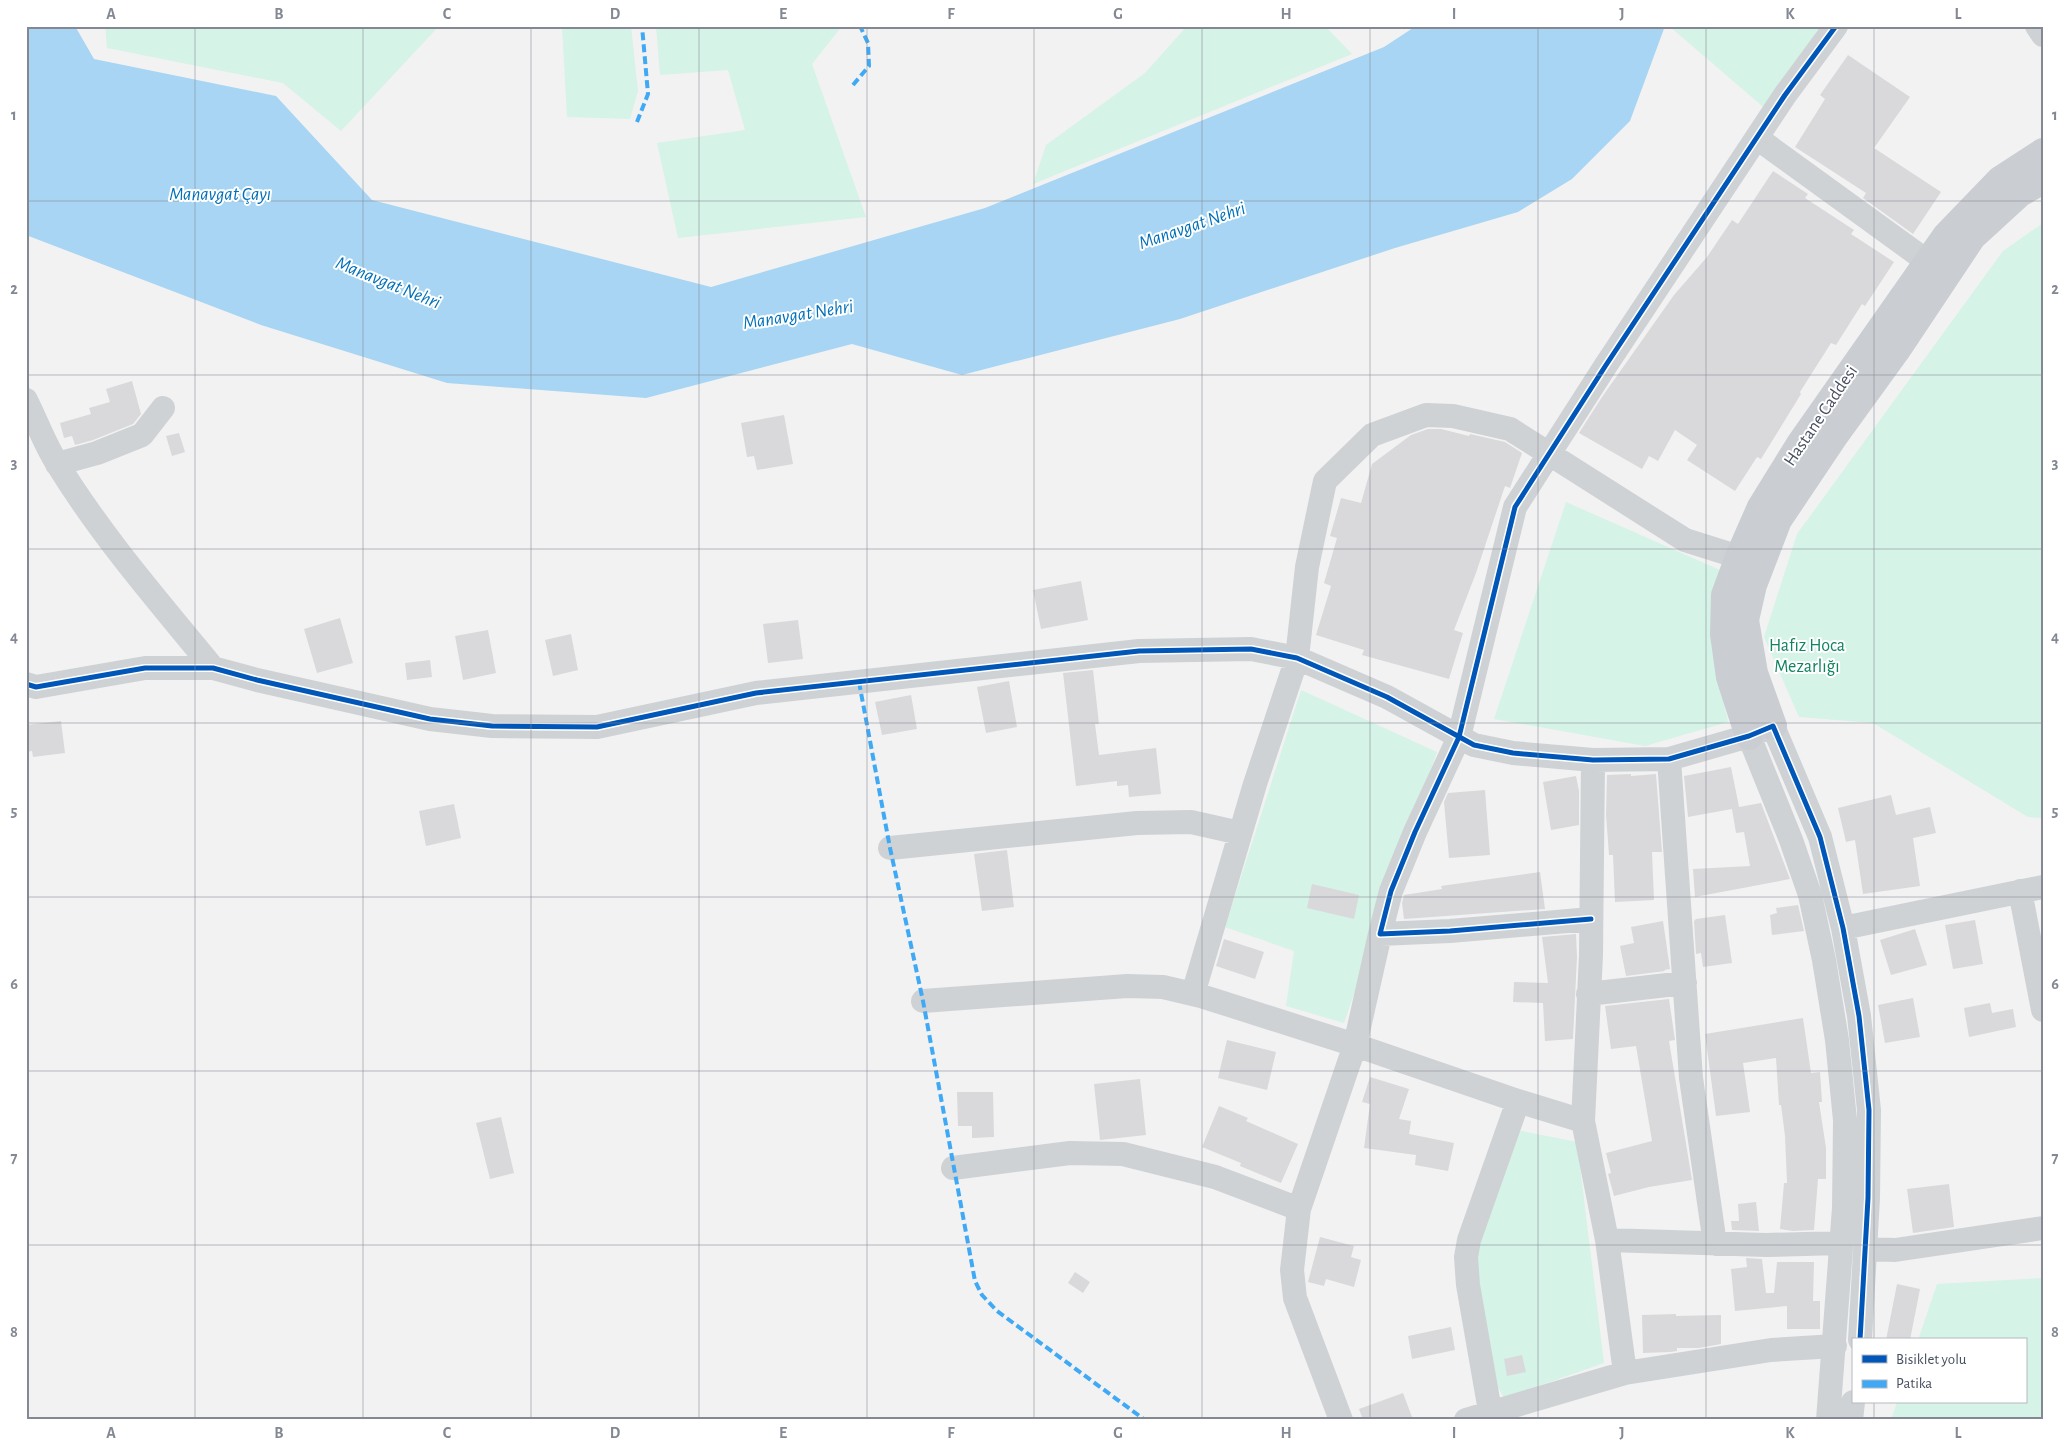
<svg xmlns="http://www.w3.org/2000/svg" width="2069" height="1446" font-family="'Alegreya Sans',sans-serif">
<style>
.green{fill:#d5f3e6}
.water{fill:#a7d5f3}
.building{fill:#d9d9dc}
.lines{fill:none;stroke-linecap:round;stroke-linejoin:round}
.minor{stroke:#cfd2d5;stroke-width:24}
.major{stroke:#cacdd2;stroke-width:28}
.quiet{stroke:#3fa9f5;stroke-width:4;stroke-dasharray:8 4;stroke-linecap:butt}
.cycleway-casing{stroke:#fff;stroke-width:8}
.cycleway{stroke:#0057b8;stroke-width:5}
.grid{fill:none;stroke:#838893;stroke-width:1;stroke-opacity:0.55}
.labels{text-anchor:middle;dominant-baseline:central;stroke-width:4;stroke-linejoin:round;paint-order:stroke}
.street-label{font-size:18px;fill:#474f60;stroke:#fff}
.park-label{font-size:18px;fill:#10835f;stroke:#fff}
.water-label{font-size:19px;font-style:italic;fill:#0170b8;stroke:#fff}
.neatline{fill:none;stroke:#838893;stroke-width:2}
.grid-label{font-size:16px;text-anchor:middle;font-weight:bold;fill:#838893}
</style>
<rect width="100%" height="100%" fill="#f2f2f2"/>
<path class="green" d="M 105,26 L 439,26 L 341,131 L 283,83 L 107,48 Z
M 562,26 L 631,26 L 638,91 L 630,119 L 567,117 Z
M 656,26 L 842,26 L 812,64 L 866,217 L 678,238 L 657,143 L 745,130 L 728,70 L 660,75 Z
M 1187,26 L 1325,26 L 1352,54 L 1033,184 L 1046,145 L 1145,73 Z
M 1669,26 L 1828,26 L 1768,111 Z
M 2043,223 L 2043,818 L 2028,817 L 1873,723 L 1799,717 L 1764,637 L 1797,534 L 2003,251 Z
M 1566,502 L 1720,570 L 1713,652 L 1728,722 L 1645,746 L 1494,719 Z
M 1301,690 L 1437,752 L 1344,1023 L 1286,1006 L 1294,951 L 1225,927 Z
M 1517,1130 L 1577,1142 L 1604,1363 L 1504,1398 L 1495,1382 L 1473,1256 Z
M 2043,1278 L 2043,1420 L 1891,1420 L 1897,1402 L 2025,1402 L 2025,1340 L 1918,1340 L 1937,1284 Z"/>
<path class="water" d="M 26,26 L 75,26 L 94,59 L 276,96 L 372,200 L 711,287 L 985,208 L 1384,47 L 1416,26 L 1665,26 L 1630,121 L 1572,179 L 1518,212 L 1395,248 L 1180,319 L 962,375 L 852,344 L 646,398 L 447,383 L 261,325 L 26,235 Z"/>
<path class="building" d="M 1848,55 L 1910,97 L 1874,148 L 1941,192 L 1913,234 L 1863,198 L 1866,193 L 1795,147 L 1825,99 L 1820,95 Z
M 1773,171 L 1808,194 L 1805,198 L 1854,230 L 1851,234 L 1894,262 L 1865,306 L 1862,304 L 1836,345 L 1831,343 L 1800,392 L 1801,394 L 1761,459 L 1757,457 L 1735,491 L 1687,460 L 1697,445 L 1675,430 L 1658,461 L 1649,456 L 1642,469 L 1579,433 L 1602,397 L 1674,295 L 1707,257 L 1732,220 L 1738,224 Z
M 132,381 L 141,414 L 133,424 L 93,440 L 75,445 L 72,436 L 64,438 L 60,423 L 91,414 L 89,408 L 110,402 L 106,389 Z
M 784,415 L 793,464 L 757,470 L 754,456 L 747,457 L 741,423 Z
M 1428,429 L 1441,429 L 1469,436 L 1470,434 L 1505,442 L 1522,453 L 1510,488 L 1505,486 L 1476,573 L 1454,630 L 1463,633 L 1449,679 L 1362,655 L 1364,650 L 1316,635 L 1331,586 L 1324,583 L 1337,538 L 1330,536 L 1341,498 L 1361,503 L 1372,464 L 1411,435 Z
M 179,433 L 185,452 L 172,456 L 166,436 Z
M 1081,581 L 1088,620 L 1041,629 L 1033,590 Z
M 340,618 L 353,663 L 317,673 L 304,629 Z
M 798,620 L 803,659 L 768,663 L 763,624 Z
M 488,630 L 496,673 L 463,680 L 455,636 Z
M 571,634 L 578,670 L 553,676 L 545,640 Z
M 430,660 L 432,677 L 407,680 L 405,663 Z
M 1093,670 L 1099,724 L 1095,724 L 1099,755 L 1156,748 L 1161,794 L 1129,797 L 1128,785 L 1117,786 L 1117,781 L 1076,786 L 1063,673 Z
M 1009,681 L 1017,727 L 986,733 L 977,687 Z
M 911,695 L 917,729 L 882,735 L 875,702 Z
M 61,721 L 65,753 L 33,757 L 32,751 L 26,752 L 26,725 Z
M 1731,767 L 1739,807 L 1761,803 L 1790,879 L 1695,897 L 1693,869 L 1750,866 L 1744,832 L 1736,833 L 1732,809 L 1688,817 L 1684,776 Z
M 1631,774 L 1631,776 L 1656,774 L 1662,852 L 1652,852 L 1654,900 L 1615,902 L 1613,855 L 1609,855 L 1606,815 L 1607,775 Z
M 1576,776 L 1579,791 L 1579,825 L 1551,830 L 1543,782 Z
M 1485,790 L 1490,855 L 1449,858 L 1444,802 L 1448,793 Z
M 1891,795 L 1896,815 L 1930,807 L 1936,833 L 1913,838 L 1920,886 L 1863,894 L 1855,840 L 1846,842 L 1838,808 Z
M 454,804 L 461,838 L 426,846 L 419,811 Z
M 1007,850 L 1014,907 L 982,911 L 974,854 Z
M 1540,872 L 1545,909 L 1404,919 L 1402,903 L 1404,895 L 1442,889 L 1441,886 Z
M 1312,884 L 1359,895 L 1354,919 L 1307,908 Z
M 1798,905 L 1804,931 L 1772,935 L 1770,915 L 1777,913 L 1776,908 Z
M 1725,915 L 1732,963 L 1703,967 L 1701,953 L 1696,954 L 1694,921 L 1696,919 Z
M 1975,920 L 1983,964 L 1953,969 L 1945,925 Z
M 1663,921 L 1670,969 L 1664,970 L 1665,971 L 1626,976 L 1620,946 L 1634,943 L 1631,927 Z
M 1915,929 L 1927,965 L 1891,975 L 1880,940 Z
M 1576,934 L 1577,957 L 1573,1039 L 1545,1041 L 1543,1003 L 1513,1002 L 1514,982 L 1548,983 L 1542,937 Z
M 1224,939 L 1264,952 L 1255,979 L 1216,966 Z
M 1913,998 L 1920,1037 L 1885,1043 L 1878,1005 Z
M 1669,999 L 1675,1040 L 1669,1041 L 1692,1180 L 1649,1187 L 1614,1196 L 1608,1174 L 1611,1173 L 1606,1153 L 1652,1141 L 1636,1046 L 1611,1049 L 1605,1006 Z
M 1990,1003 L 1992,1013 L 2013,1009 L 2016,1027 L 1969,1037 L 1964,1008 Z
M 1803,1018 L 1811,1073 L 1820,1072 L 1822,1102 L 1819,1102 L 1826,1148 L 1826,1179 L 1818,1179 L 1814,1230 L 1793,1231 L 1780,1229 L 1784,1183 L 1787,1183 L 1785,1136 L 1781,1105 L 1779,1105 L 1776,1058 L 1743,1063 L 1750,1112 L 1716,1116 L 1705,1034 Z
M 1227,1040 L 1276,1052 L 1267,1090 L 1218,1078 Z
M 1370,1077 L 1409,1089 L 1399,1119 L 1411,1121 L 1409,1134 L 1454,1143 L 1448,1171 L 1415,1165 L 1416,1155 L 1364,1148 L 1370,1104 L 1362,1102 Z
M 1140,1079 L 1146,1135 L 1100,1140 L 1094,1084 Z
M 957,1092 L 993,1092 L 994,1137 L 972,1138 L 972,1126 L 958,1126 Z
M 1219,1106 L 1248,1118 L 1246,1121 L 1298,1144 L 1281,1183 L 1240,1166 L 1241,1163 L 1202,1147 Z
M 501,1117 L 514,1173 L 490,1179 L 476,1123 Z
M 1949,1184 L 1954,1227 L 1913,1233 L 1907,1189 Z
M 1756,1202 L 1759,1231 L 1732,1230 L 1731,1221 L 1739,1221 L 1738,1204 Z
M 1320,1237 L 1354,1246 L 1351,1257 L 1361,1260 L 1354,1287 L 1326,1279 L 1324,1286 L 1308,1282 Z
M 1746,1258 L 1762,1259 L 1766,1293 L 1774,1293 L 1777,1262 L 1814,1262 L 1813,1301 L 1820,1301 L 1820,1329 L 1787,1329 L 1787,1306 L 1735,1311 L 1731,1269 L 1747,1267 Z
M 1075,1272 L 1090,1282 L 1083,1293 L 1068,1283 Z
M 1897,1284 L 1920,1289 L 1910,1340 L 1886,1340 Z
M 1676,1314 L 1676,1316 L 1721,1315 L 1721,1344 L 1699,1348 L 1677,1348 L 1677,1351 L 1670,1352 L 1643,1353 L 1642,1315 Z
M 1451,1327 L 1455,1350 L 1412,1359 L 1408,1336 Z
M 1522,1355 L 1526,1372 L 1507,1376 L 1504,1359 Z
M 1403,1393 L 1412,1417 L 1404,1420 L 1363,1420 L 1359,1409 Z"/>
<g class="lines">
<path class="minor" d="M 2037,26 L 2043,35
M 1757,138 L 1928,262
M 26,400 C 37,422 45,445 58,465 C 103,538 159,602 213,668
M 57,464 L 97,453 L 142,435 L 163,408
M 26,684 L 36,687 L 145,668 L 213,668 L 257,680 L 430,719 L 492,726 L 597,727 L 756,693 L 1139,651 L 1251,649 L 1297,658 L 1387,697 L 1474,745 L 1513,753 L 1593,760 L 1669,759 L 1749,736 L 1773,726 L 1820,837 L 1843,928 L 1859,1016 L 1869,1110 L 1868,1198 L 1860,1340
M 1749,736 L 1791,840 L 1810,895 L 1824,960 L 1837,1040 L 1845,1120 L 1844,1208 L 1828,1420
M 1669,759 L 1691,1078 L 1715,1244
M 1593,760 L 1591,955 L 1583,1121 L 1607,1240 L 1625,1373 L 1771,1350 L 1835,1346
M 890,848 L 1137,823 L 1191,822 L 1240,833
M 2020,891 L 2043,1010
M 1591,919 L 1450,931 L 1380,934 L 1391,891 L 1415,832 L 1459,737 L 1515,507 L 1606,365 L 1785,95 L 1836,26
M 1843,928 L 2043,887
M 1193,994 L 1255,784 L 1297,658 L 1307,567 L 1325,481 L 1372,435 L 1426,415 L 1453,416 L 1510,429 L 1685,540 L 1739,557
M 1588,994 L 1685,983
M 923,1001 L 1127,986 L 1163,987 L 1201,996 L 1355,1045 L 1518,1101 L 1583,1121
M 953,1168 L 1070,1153 L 1123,1154 L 1215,1177 L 1299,1209
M 1607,1240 L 1766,1245 L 1840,1243
M 1866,1249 L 1895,1250 L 2043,1228
M 1490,1411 L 1468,1285 L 1466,1257 L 1469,1240 L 1518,1101
M 1341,1420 L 1295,1298 L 1292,1270 L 1299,1209 L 1355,1045 L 1380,934
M 1466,1420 L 1625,1373
M 1851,1420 L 1853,1402"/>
<path class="major" d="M 1773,726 L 1754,673 L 1745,620 L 1753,585 L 1778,520 L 1835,435 L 1898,348 L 1972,237 L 2020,193 L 2043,180
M 1749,736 L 1730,677 L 1724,634 L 1725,595 L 1739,557 L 1761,507 L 1800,444 L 1946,236 L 2000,180 L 2043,152"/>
<path class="quiet" d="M 853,85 L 869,66 L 868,43 L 860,26
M 637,122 L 648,94 L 642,26
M 859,682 L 890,848 L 923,1001 L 975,1281 L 982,1295 L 997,1311 L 1145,1420"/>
<g class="cycleway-casing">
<path id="cycleway" d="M 26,684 L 36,687 L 145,668 L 213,668 L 257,680 L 430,719 L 492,726 L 597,727 L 756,693 L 1139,651 L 1251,649 L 1297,658 L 1387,697 L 1474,745 L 1513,753 L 1593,760 L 1669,759 L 1749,736 L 1773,726 L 1820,837 L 1843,928 L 1859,1016 L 1869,1110 L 1868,1198 L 1860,1340
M 1591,919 L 1450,931 L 1380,934 L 1391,891 L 1415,832 L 1459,737 L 1515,507 L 1606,365 L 1785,95 L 1836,26"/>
</g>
<use href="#cycleway" class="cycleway"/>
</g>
<path class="grid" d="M 195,26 L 195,1420M 363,26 L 363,1420M 531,26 L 531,1420M 699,26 L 699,1420M 867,26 L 867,1420M 1034,26 L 1034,1420M 1202,26 L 1202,1420M 1370,26 L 1370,1420M 1538,26 L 1538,1420M 1706,26 L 1706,1420M 1874,26 L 1874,1340M 26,201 L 2043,201M 26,375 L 2043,375M 26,549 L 2043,549M 26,723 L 2043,723M 26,897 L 2043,897M 26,1071 L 2043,1071M 26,1245 L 2043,1245M 1874,1402 L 1874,1420"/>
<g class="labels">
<g class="street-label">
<text transform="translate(1821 416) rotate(-56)">Hastane Caddesi</text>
</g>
<g class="park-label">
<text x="1807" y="646">Hafız Hoca<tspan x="1807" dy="21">Mezarlığı</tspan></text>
</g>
<g class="water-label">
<text x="220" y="194">Manavgat Çayı</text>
<text transform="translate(1192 226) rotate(-19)">Manavgat Nehri</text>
<text transform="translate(388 283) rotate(22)">Manavgat Nehri</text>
<text transform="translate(798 315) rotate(-9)">Manavgat Nehri</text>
</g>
</g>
<rect width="2069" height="1446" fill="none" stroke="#ffffff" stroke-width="55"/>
<rect x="1852" y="1338" width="175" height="65" fill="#ffffff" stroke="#b5b9bf"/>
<rect x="1862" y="1355" width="25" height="8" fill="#0057b8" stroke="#b5b9bf"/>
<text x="1896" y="1364" font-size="15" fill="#474f60">Bisiklet yolu</text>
<rect x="1862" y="1380" width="25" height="8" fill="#3fa9f5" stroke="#b5b9bf"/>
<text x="1896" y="1388" font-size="15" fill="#474f60">Patika</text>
<rect x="28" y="28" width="2014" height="1390" class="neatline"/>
<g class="grid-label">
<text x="111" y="19">A</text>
<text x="279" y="19">B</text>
<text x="447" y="19">C</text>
<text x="615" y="19">D</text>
<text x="783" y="19">E</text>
<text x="951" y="19">F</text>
<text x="1118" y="19">G</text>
<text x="1286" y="19">H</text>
<text x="1454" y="19">I</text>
<text x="1622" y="19">J</text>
<text x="1790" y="19">K</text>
<text x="1958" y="19">L</text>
<text x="14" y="120">1</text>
<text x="2055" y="120">1</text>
<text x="14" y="294">2</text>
<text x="2055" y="294">2</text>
<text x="14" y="468">3</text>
<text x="2055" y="468">3</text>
<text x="14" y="642">4</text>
<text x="2055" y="642">4</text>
<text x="14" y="816">5</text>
<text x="2055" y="816">5</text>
<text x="14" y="989">6</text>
<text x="2055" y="989">6</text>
<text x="14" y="1163">7</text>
<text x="2055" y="1163">7</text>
<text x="14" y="1337">8</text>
<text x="2055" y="1337">8</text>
<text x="111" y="1438">A</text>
<text x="279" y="1438">B</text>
<text x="447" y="1438">C</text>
<text x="615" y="1438">D</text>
<text x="783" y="1438">E</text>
<text x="951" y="1438">F</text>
<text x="1118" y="1438">G</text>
<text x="1286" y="1438">H</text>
<text x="1454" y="1438">I</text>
<text x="1622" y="1438">J</text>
<text x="1790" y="1438">K</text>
<text x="1958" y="1438">L</text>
</g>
</svg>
